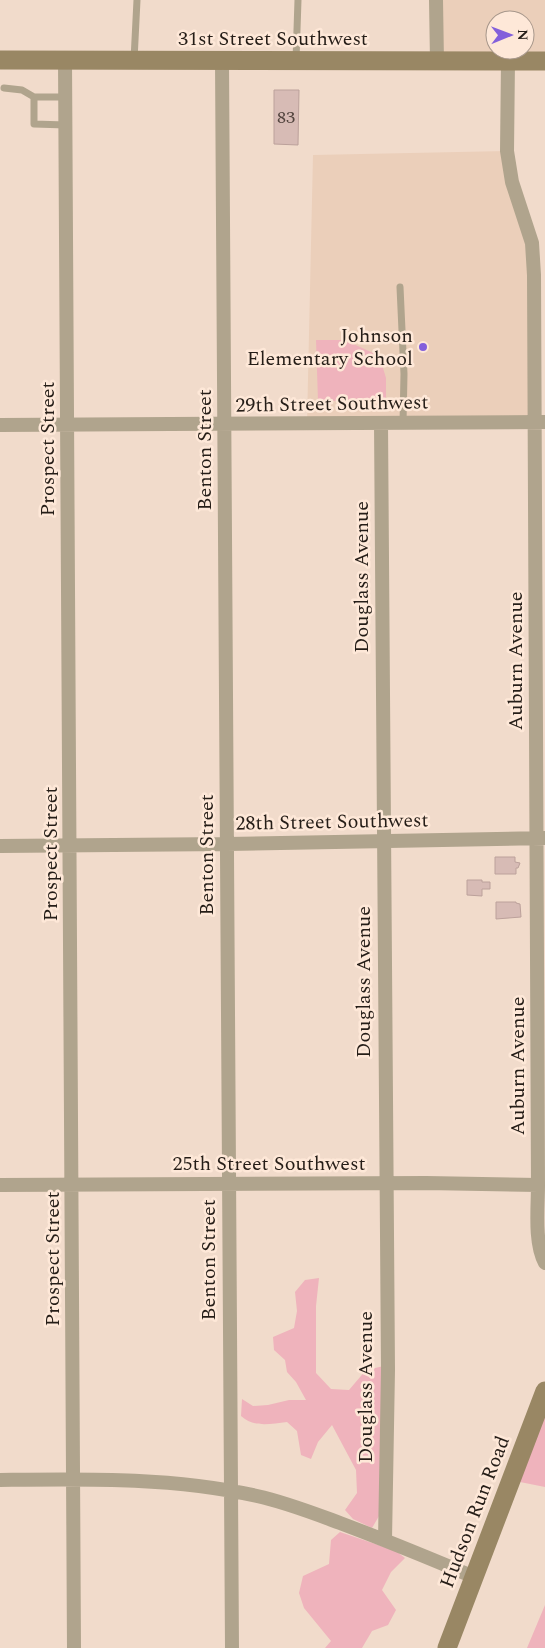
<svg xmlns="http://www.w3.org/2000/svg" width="545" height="1648" font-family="Spectral,serif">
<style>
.built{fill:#ebcfba;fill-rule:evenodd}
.green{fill:#efb3bc}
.building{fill:#d7bbb5;stroke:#bca19b}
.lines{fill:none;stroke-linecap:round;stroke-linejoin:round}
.lane{stroke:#b0a48d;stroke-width:7}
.street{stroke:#b0a48d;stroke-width:14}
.secondary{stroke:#998764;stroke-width:19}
.poi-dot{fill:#8360db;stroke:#fee8d8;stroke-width:2}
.labels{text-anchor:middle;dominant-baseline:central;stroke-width:5;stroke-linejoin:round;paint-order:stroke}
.number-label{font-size:18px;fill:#52443e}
.street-label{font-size:20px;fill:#251d17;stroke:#fee8d8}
.poi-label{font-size:20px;fill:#251d17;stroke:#fee8d8;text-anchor:end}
</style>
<rect width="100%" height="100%" fill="#f1dbcb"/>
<path class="built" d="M 436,0 L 545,0 L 545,61 L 437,61 ZM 495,20 L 525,20 L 525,50 L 495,50 Z
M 507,151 L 526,223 L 535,422 L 307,424 L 313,155 Z"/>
<path class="green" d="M 316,340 L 345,340 L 373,353 L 380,358 L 386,378 L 386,401 L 318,401 Z
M 319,1278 L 316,1306 L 316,1373 L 331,1389 L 349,1390 L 366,1370 L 384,1366 L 382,1511 L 372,1528 L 353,1519 L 345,1510 L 357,1493 L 356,1470 L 332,1425 L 318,1442 L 311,1459 L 301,1455 L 297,1431 L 287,1422 C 270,1424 254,1428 241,1416 L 242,1399 L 253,1406 L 268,1405 L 289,1400 L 306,1400 L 296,1382 L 287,1372 L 285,1360 L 274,1350 L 273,1337 L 294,1328 L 297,1311 L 295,1292 L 305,1280 Z
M 545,1414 L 545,1487 L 520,1482 Z
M 340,1532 L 396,1551 L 405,1558 L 391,1572 L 382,1590 L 396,1610 L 388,1625 L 372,1631 L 362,1648 L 325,1648 L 331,1641 L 304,1608 L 299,1593 L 303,1576 L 329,1564 L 331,1540 Z
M 545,1605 L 545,1648 L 527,1648 Z"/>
<path class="building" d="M 274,90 L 299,90 L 298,145 L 274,144 Z
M 495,857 L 515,857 L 515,862 L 520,863 L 518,868 L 516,868 L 516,874 L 495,874 Z
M 467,880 L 482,880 L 482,882 L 490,882 L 490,889 L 482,889 L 482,896 L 467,895 Z
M 496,902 L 516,902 L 516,903 L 520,904 L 521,917 L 496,919 Z"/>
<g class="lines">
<path class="lane" d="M 134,60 L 137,0
M 296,60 L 298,0
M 4,88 L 22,90 L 34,97 L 66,97
M 34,97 L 34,124 L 66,125
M 400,287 L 404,374 L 403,423"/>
<path class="street" d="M 436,0 L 437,61
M 65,60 L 74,1648
M 222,61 L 232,1648
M 508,61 L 507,151 L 512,182 L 532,243 L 534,275 L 538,1185 C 538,1207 534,1243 545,1263
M 381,423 L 388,1370 L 385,1540
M 0,425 L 545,422
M 0,846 L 227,844 L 544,838
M 0,1185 L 426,1183 L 538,1185
M 0,1480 C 86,1479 172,1477 257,1496 C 285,1502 313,1513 340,1523 C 385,1540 429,1558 474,1577"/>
<path class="secondary" d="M 0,60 L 545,61
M 447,1648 L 545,1391"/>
</g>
<circle class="poi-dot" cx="423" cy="347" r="5"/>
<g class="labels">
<g class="number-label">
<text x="286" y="117">83</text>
</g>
<g class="street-label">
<text x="273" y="39">31st Street Southwest</text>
<text transform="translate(332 404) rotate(-1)">29th Street Southwest</text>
<text transform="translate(48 449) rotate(-90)">Prospect Street</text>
<text transform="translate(205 450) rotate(-90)">Benton Street</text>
<text transform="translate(362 577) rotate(-90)">Douglass Avenue</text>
<text transform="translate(516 661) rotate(-90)">Auburn Avenue</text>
<text transform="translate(332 822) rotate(-1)">28th Street Southwest</text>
<text transform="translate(51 854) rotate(-90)">Prospect Street</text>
<text transform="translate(207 855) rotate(-90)">Benton Street</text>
<text transform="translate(364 982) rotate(-90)">Douglass Avenue</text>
<text transform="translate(518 1066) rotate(-90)">Auburn Avenue</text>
<text x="269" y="1164">25th Street Southwest</text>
<text transform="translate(53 1259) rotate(-90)">Prospect Street</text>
<text transform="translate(209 1260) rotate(-90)">Benton Street</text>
<text transform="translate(366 1387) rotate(-90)">Douglass Avenue</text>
<text transform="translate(475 1512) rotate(-69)">Hudson Run Road</text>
</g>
<g class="poi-label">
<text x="413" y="336">Johnson<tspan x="413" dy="23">Elementary School</tspan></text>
</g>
</g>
<g transform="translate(510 35) rotate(89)"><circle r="24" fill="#fee8d8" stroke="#a7978b"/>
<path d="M0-4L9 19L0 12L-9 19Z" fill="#8360db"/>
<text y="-8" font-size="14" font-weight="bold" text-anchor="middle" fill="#251d17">N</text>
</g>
</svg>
